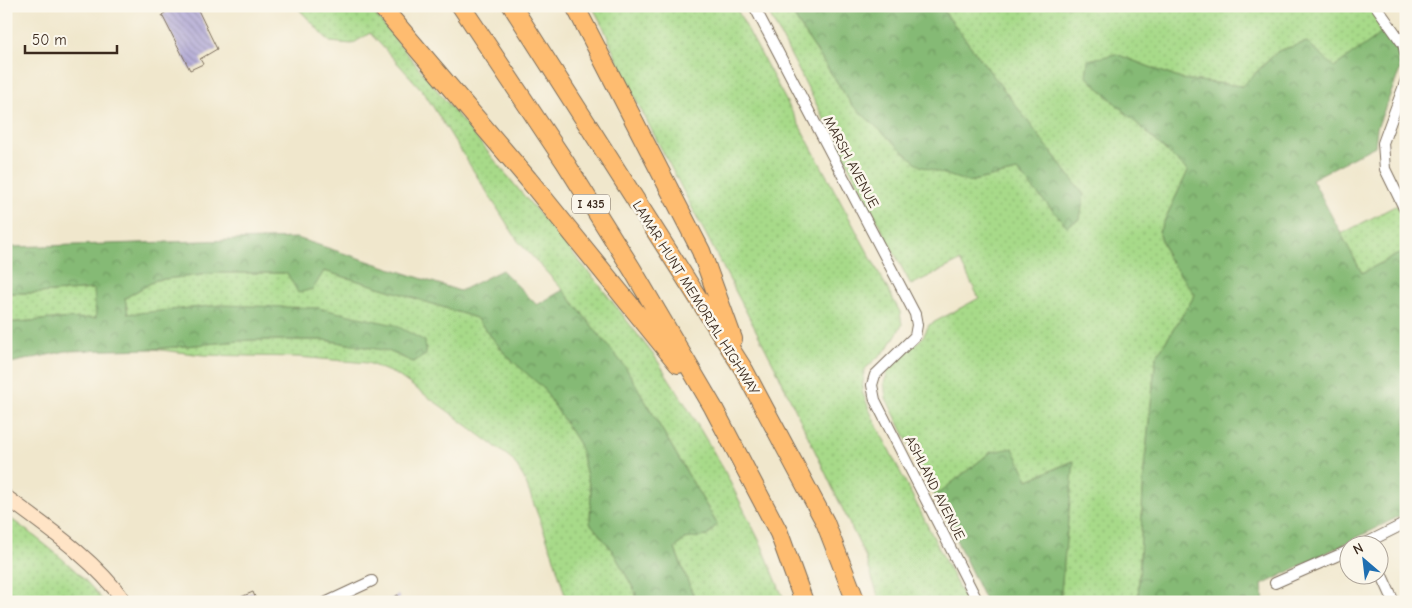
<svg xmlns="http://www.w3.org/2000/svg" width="1412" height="608" font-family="'Comic Neue',sans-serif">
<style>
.grass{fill:url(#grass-dots);stroke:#718254}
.forest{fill:url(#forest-crowns);stroke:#60724a}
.building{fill:url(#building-back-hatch)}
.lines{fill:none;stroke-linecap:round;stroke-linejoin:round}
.street-casing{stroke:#7a6c5b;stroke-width:12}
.secondary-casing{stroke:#7a6c5b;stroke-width:16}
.highway-casing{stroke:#7a6c5b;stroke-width:20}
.street{stroke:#fff;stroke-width:10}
.secondary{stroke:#ffe4c6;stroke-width:14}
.highway{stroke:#febc70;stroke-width:18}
.labels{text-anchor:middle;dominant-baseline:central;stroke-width:5;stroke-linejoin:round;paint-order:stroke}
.shield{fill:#fbf7ec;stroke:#75685c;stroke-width:1}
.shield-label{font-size:12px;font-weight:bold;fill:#3b2a1e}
.street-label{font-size:14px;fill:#3b2a1e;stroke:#fbf7ec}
</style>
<defs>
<pattern id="grass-dots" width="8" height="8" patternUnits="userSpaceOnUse" patternTransform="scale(1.25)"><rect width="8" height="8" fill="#a7da89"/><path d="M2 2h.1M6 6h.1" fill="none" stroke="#91bb76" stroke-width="1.8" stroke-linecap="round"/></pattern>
<pattern id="forest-crowns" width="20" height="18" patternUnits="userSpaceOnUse" patternTransform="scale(1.25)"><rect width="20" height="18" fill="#85ba75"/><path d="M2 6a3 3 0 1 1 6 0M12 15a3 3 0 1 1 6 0" fill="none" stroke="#6e975f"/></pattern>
<pattern id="building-back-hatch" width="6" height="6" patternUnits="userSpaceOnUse" patternTransform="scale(1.25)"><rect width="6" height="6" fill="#b0a8d6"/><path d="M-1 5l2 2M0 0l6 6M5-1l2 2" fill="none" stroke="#9089ad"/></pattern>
</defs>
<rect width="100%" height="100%" fill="#fbf7ec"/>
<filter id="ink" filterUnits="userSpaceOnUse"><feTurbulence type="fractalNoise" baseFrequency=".02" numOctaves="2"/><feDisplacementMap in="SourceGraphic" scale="10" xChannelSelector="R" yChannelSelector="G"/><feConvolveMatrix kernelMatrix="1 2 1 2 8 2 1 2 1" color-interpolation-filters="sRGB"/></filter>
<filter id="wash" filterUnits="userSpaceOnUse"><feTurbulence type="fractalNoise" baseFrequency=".0096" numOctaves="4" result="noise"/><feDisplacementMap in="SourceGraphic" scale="20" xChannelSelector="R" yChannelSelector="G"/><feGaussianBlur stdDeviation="1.12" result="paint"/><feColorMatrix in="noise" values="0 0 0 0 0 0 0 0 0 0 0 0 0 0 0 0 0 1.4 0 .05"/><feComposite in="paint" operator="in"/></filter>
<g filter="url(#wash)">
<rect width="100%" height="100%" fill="#f0e7cc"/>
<path class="grass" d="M 296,6 L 368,6 L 519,190 L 597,282 L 655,357 L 684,402 L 723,468 L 762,546 L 785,602 L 696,602 L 675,549 L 684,539 L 707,536 L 717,524 L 626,368 L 563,290 L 518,241 L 423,91 L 370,33 L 352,44 L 330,42 Z
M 592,6 L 735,6 L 900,312 L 902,325 L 888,348 L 865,369 L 862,391 L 872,416 L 966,602 L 880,602 L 865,556 L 775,367 L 624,77 L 603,26 Z
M 765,6 L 787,6 L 852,105 L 968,182 L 1017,171 L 1067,226 L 1084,195 L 940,6 L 1369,6 L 1386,30 L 1334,68 L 1307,42 L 1278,51 L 1242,86 L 1181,79 L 1116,54 L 1086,76 L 1188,171 L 1159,232 L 1168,258 L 1195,295 L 1156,357 L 1144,469 L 1138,602 L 1060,602 L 1073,461 L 1028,480 L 991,452 L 935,496 L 886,398 L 884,383 L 888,371 L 923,337 L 929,325 L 979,298 L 960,261 L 911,285 Z
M 1397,205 L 1406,224 L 1406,250 L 1362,273 L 1341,234 Z
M 324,271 L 389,290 L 476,318 L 507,356 L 543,387 L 579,444 L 591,492 L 590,523 L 612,550 L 636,593 L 635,602 L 567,602 L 553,555 L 524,478 L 512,459 L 445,409 L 397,375 L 368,363 L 298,357 L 203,355 L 153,349 L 250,340 L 325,340 L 388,351 L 413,362 L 425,355 L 221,305 L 128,315 L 125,298 L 156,280 L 218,273 L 287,273 L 313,288 Z
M 95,289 L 96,319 L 54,319 L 6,323 L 6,293 L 39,293 Z
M 6,515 C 41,541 77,567 104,602 L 6,602 Z"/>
<path class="forest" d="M 787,6 L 940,6 L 1084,195 L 1080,219 L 1067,226 L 1017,171 L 968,182 L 920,166 L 852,105 Z
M 1386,30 L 1397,49 L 1400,70 L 1377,128 L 1375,146 L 1312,179 L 1362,273 L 1406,250 L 1406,513 L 1262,585 L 1264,602 L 1138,602 L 1144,469 L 1156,357 L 1195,295 L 1168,258 L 1159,232 L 1188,171 L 1086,76 L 1088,60 L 1116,54 L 1181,79 L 1242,86 L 1278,51 L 1307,42 L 1334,67 Z
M 297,238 L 460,291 L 502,270 L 537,305 L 563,290 L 626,368 L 717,524 L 707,536 L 684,539 L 675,549 L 696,602 L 635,602 L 636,593 L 612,550 L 590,523 L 591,492 L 579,444 L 543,388 L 507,356 L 476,318 L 389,290 L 324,271 L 313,289 L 298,293 L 287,273 L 218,273 L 156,280 L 125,298 L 128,314 L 221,305 L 318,308 L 395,325 L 425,341 L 426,355 L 413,362 L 388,351 L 325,340 L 250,340 L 153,349 L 66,351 L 6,364 L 6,323 L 54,319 L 96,318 L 94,289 L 39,293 L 6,293 L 6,248 L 11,247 Z
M 1013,448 L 1028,480 L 1074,461 L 1060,602 L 986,602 L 935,496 L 991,452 Z"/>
<g id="blocks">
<path class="building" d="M 165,6 L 196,6 L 217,49 L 200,59 L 203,64 L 190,70 L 162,15 L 166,12 Z
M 253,592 L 257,602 L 234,602 L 234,600 Z
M 398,595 L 401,602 L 385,602 Z"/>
</g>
</g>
<g filter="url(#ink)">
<use href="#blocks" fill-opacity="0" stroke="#7a6c5b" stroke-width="1"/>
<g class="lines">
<g class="street-casing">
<path id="street" d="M 754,6 L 915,314 L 917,325 L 915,336 L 875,375 L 872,385 L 875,400 L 978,602
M 1376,6 L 1403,44 L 1406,55
M 1406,80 L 1383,143 L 1385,169 L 1406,212
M 1360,546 L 1406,523
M 1380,571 L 1394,602
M 1275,583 L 1350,550
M 327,602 L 372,581"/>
</g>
<g class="secondary-casing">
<path id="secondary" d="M 6,497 C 48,528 94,559 125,602"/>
</g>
<g class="highway-casing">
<path id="highway" d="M 381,6 L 528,179 L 678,364
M 461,6 L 565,162 L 632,269 L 713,407 L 779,533 L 804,602
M 512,6 L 744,370 L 825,522 L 856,602
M 575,6 L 701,251 L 733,339"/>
</g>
<use href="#street" class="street"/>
<use href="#secondary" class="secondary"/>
<use href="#highway" class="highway"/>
</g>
</g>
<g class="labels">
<rect class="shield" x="572" y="194.5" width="38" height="19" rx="4"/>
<g class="shield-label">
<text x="591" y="204">I 435</text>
</g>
<g class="street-label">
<text transform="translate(851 162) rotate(62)">MARSH AVENUE</text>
<text transform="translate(696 298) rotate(58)">LAMAR HUNT MEMORIAL HIGHWAY</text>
<text transform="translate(935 488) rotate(63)">ASHLAND AVENUE</text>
</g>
</g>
<rect width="1412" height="608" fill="none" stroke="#fbf7ec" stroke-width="25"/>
<g transform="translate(1364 560) rotate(332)"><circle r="24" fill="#fbf7ec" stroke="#aea59a"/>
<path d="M0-4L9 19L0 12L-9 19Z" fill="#1f6fb2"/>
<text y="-8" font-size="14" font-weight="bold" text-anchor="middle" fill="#3b2a1e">N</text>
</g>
<path d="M25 45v8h92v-8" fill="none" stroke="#3b2a1e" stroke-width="2.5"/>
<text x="32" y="45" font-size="15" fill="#3b2a1e" stroke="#fbf7ec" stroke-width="4" paint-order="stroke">50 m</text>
</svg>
